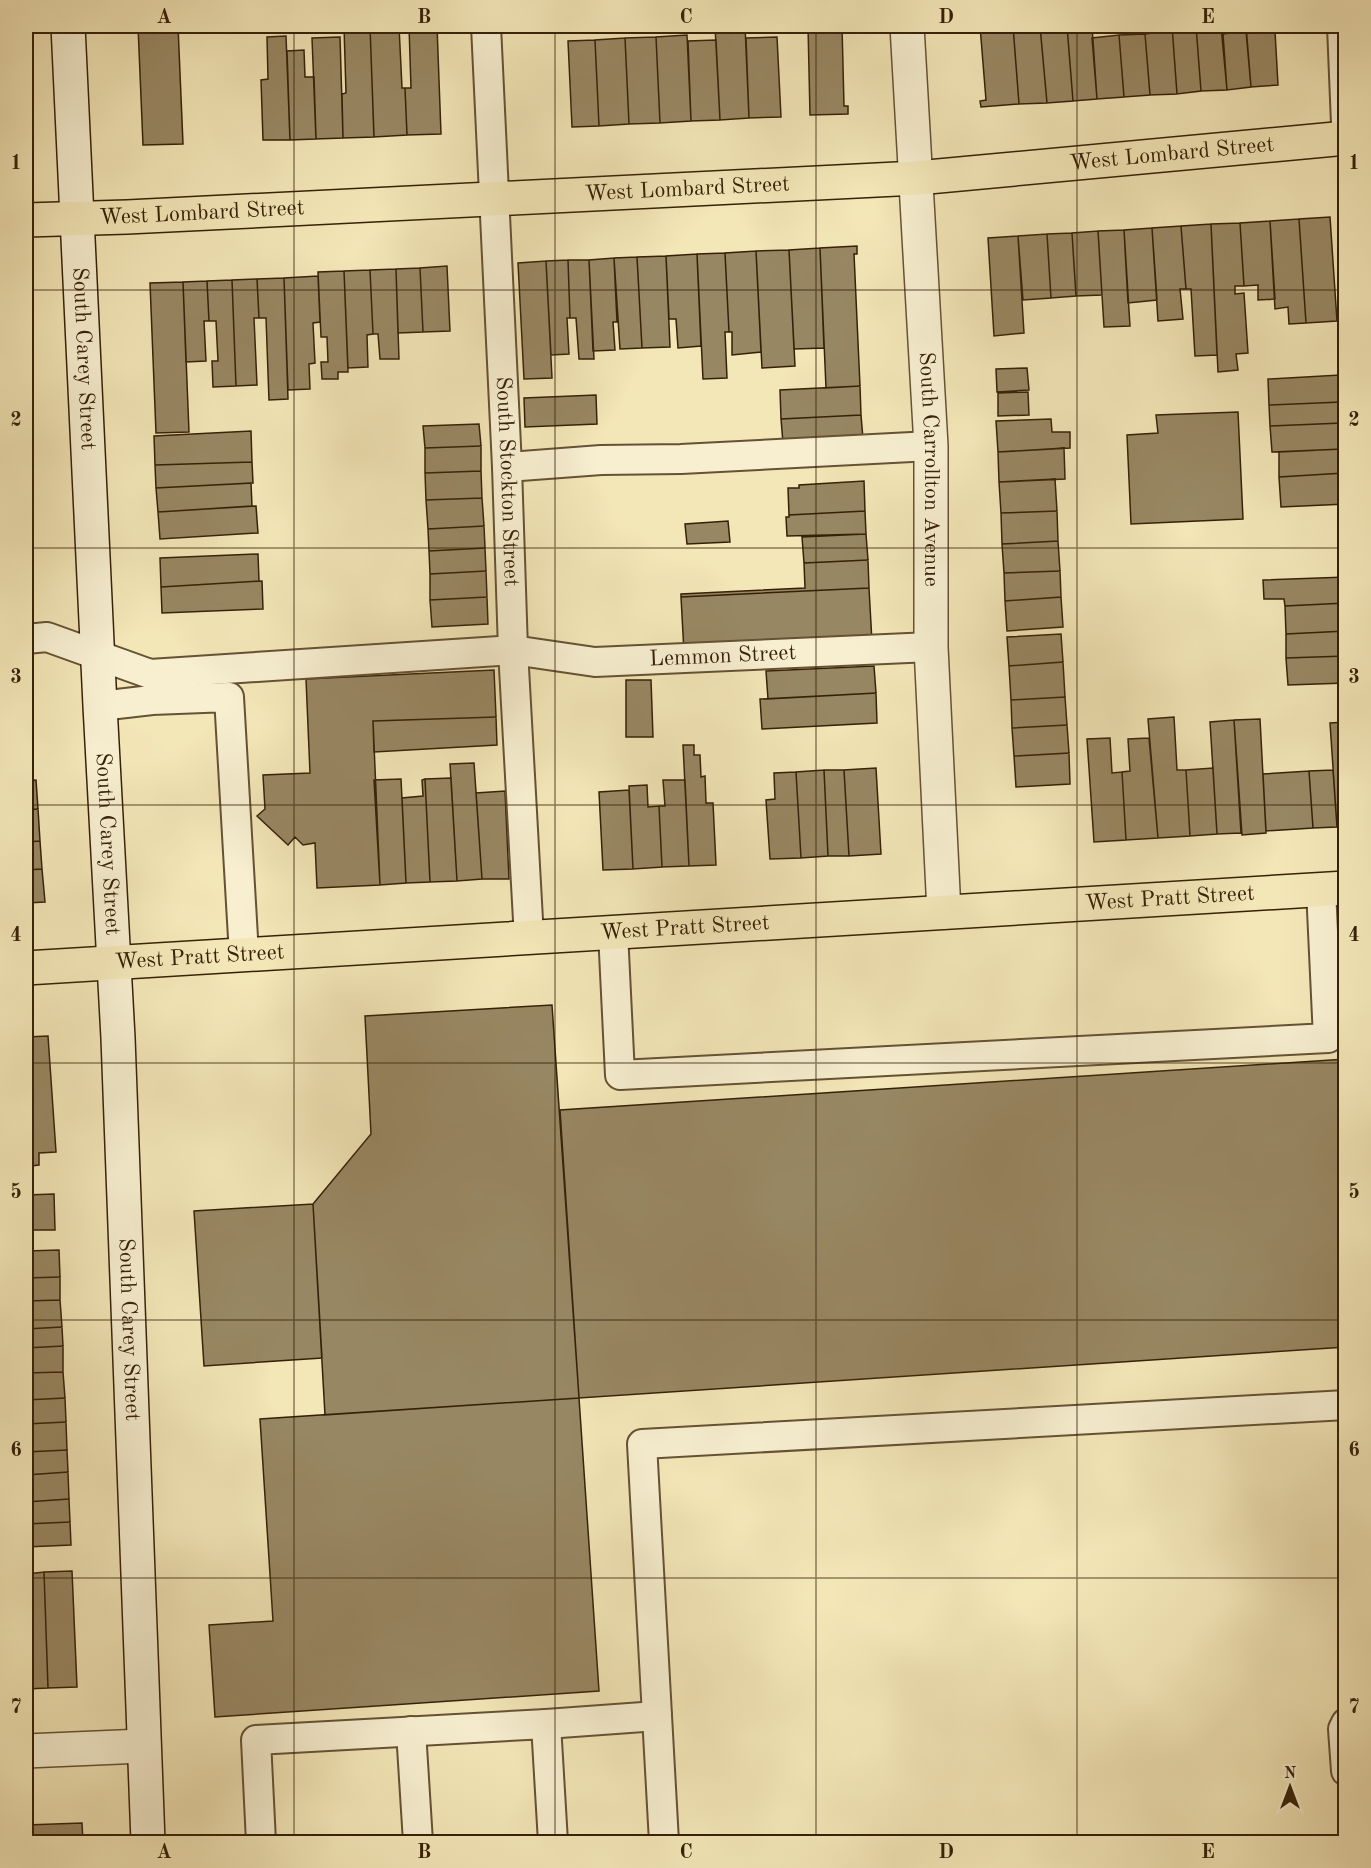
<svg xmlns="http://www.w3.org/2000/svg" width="1371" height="1868" font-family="'Old Standard TT',serif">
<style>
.building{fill:#988763;stroke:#362108;stroke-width:1.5}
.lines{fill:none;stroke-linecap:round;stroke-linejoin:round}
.service-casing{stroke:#655234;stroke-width:32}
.minor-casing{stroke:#655234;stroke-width:36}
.secondary-casing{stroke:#362108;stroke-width:36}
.primary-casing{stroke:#362108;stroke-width:36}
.service{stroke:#f7efd0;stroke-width:28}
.minor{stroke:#f7efd0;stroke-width:33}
.secondary{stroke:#f7efd0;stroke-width:33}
.primary{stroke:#f3e6b7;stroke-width:33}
.grid{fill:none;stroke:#362108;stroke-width:1.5;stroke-opacity:0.55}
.labels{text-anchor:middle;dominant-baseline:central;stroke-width:6;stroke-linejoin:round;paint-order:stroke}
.street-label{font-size:22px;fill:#362108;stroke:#f7efd0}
.neatline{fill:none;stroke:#362108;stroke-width:2}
.grid-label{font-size:20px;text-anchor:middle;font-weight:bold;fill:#362108}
</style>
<rect width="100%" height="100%" fill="#f3e6b7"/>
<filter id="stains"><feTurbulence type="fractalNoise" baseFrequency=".00333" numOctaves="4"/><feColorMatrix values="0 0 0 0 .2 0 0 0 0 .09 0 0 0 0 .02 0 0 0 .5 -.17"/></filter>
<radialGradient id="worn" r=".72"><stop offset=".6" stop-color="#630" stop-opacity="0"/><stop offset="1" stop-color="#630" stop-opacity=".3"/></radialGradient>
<path class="building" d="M 138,26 L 178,26 L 183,144 L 143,145 Z
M 344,26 L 370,26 L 374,137 L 343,138 L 342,94 L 346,93 Z
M 370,26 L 399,26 L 402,88 L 405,88 L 407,135 L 374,137 Z
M 409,26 L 437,26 L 441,134 L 407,135 L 405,88 L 411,88 Z
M 715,26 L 745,26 L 749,118 L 720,120 Z
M 808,26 L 842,26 L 844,106 L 848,106 L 848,114 L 810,115 Z
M 980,26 L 1013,26 L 1019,104 L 981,107 L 980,101 L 986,100 Z
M 1013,26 L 1040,26 L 1047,103 L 1019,104 Z
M 1040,26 L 1067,26 L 1073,101 L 1047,103 Z
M 1067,26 L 1092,26 L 1097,99 L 1073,101 Z
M 1151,26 L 1172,26 L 1177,94 L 1150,95 L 1145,34 L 1152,33 Z
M 1172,26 L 1196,26 L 1201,91 L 1177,94 Z
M 1196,26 L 1221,26 L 1227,90 L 1201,91 Z
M 1246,26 L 1266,26 L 1267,31 L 1275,31 L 1278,85 L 1251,87 Z
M 1246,31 L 1251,87 L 1227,90 L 1223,34 Z
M 1145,34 L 1150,95 L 1124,97 L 1119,35 Z
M 687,35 L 691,121 L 660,123 L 656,37 Z
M 1119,35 L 1124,97 L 1097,99 L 1092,38 Z
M 286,36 L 290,140 L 263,140 L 261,80 L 268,79 L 267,37 Z
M 340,37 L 343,138 L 316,139 L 312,38 Z
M 656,37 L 660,123 L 629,124 L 625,38 Z
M 777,37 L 781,117 L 749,118 L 746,38 Z
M 625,38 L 629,124 L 599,126 L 595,40 Z
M 595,40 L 599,126 L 572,127 L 568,41 Z
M 716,40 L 720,120 L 691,121 L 688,41 Z
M 304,50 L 305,77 L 314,77 L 316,139 L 290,140 L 287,51 Z
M 1330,217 L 1337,321 L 1306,323 L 1299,219 Z
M 1299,219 L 1306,323 L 1289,324 L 1288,307 L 1275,309 L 1270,221 Z
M 1270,221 L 1275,299 L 1258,300 L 1258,285 L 1244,286 L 1240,223 Z
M 1240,223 L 1244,286 L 1235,286 L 1235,294 L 1244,293 L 1248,353 L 1236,354 L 1238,370 L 1218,372 L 1211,224 Z
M 1211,224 L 1217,355 L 1195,356 L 1191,289 L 1186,289 L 1181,226 Z
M 1181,226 L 1186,289 L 1180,289 L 1183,319 L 1158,321 L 1152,228 Z
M 1152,228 L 1157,300 L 1128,303 L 1124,230 Z
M 1124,230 L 1130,326 L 1104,327 L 1098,231 Z
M 1098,231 L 1102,295 L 1076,296 L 1072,233 Z
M 1072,233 L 1076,296 L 1051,298 L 1047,234 Z
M 1047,234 L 1051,298 L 1023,300 L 1018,236 Z
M 1018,236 L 1024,333 L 994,336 L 988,238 Z
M 857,246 L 857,254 L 854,254 L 860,386 L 826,388 L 820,248 Z
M 820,248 L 824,348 L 794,349 L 789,250 Z
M 789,250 L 795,366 L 762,368 L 756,251 Z
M 756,251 L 761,352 L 732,355 L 732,332 L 729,332 L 725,253 Z
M 725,253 L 729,332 L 725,332 L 727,378 L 703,379 L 697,254 Z
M 697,254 L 701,346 L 678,348 L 676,319 L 669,319 L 666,256 Z
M 666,256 L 670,347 L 642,348 L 637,257 Z
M 637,257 L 642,348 L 620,349 L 614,258 Z
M 614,258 L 617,322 L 613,322 L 615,350 L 593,351 L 589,260 Z
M 568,260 L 570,318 L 567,318 L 569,354 L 551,355 L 546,261 Z
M 568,260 L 589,260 L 594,359 L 579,359 L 576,318 L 570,318 Z
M 546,261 L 552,378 L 524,379 L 518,263 Z
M 447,266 L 450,331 L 423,332 L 420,268 Z
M 420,268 L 423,332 L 398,333 L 396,269 Z
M 396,269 L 399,359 L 380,359 L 378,334 L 373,334 L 370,270 Z
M 370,270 L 373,334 L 367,335 L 368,367 L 348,368 L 344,271 Z
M 344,271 L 348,372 L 338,372 L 338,379 L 322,379 L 321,362 L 328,362 L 327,337 L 321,337 L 318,272 Z
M 318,276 L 320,322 L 313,323 L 315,363 L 309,364 L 310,389 L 288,390 L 284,278 Z
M 284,278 L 288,399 L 269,400 L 266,318 L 259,318 L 257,279 Z
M 257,279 L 259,318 L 254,318 L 257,385 L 236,386 L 232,280 Z
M 232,280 L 236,386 L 213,387 L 212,361 L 218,361 L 216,321 L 209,321 L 207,281 Z
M 207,281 L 209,321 L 204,321 L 206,361 L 186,362 L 183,282 Z
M 183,282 L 189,432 L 156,433 L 150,283 Z
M 1027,368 L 1029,390 L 997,392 L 996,369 Z
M 1340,375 L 1341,402 L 1269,405 L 1268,379 Z
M 860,386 L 861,415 L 781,419 L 780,390 Z
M 1028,392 L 1029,415 L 998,416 L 998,393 Z
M 596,395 L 597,424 L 525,427 L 524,398 Z
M 1341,402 L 1342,423 L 1270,426 L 1269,405 Z
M 1238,412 L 1243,519 L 1131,524 L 1127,435 L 1158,433 L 1156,415 Z
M 861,415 L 863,439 L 783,443 L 781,419 Z
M 1051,419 L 1052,432 L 1070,432 L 1070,448 L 998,452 L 996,421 Z
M 1342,423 L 1343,449 L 1272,452 L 1270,426 Z
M 479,424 L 481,446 L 425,448 L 423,426 Z
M 251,431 L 252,462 L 155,465 L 154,436 Z
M 481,446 L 481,471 L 425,473 L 425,448 Z
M 1064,448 L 1065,479 L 999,482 L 998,452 Z
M 1343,449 L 1344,473 L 1279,477 L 1279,452 Z
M 252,462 L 253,483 L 156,488 L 155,465 Z
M 481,471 L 482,498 L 426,500 L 425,473 Z
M 1344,473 L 1346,504 L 1281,507 L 1279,477 Z
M 1055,479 L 1057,511 L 1001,513 L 999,482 Z
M 864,481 L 865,511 L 789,515 L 788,488 L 799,488 L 799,485 Z
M 251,483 L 252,506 L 158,512 L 156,488 Z
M 482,498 L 484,526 L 428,529 L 426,500 Z
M 256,506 L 258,533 L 160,539 L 158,512 Z
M 865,511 L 866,534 L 787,536 L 786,517 L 789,517 L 789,515 Z
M 1057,511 L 1058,541 L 1002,544 L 1001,513 Z
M 728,521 L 730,542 L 687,544 L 685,524 Z
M 484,526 L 485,548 L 429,551 L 428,529 Z
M 866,534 L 868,560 L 804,563 L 802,537 Z
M 1058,541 L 1060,571 L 1004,573 L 1002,544 Z
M 26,543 L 28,567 L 26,567 Z
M 485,548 L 486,571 L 430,574 L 429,551 Z
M 258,554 L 259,581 L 161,587 L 160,558 Z
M 868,560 L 869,588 L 681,597 L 681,594 L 805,588 L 804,563 Z
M 26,567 L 28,567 L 29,594 L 26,594 Z
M 486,571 L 487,597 L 430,600 L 430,574 Z
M 1060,571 L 1061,597 L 1005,601 L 1004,573 Z
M 1346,577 L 1346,603 L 1285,606 L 1284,599 L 1264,599 L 1263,580 Z
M 262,581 L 263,609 L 162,613 L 161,587 Z
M 869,588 L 872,642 L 684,652 L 681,597 Z
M 26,594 L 29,594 L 31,620 L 26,620 Z
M 487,597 L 488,624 L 432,627 L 430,600 Z
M 1061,597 L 1063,627 L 1007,631 L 1005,601 Z
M 1346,603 L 1346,631 L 1286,634 L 1285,606 Z
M 1346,631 L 1346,656 L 1286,658 L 1286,634 Z
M 1061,634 L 1063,662 L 1009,666 L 1007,637 Z
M 1346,656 L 1346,683 L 1288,685 L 1286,658 Z
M 26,659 L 31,659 L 33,691 L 26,692 Z
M 1063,662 L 1065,697 L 1011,700 L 1009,666 Z
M 874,666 L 876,693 L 768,699 L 766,671 Z
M 494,670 L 496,717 L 373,721 L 380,885 L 317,888 L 315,843 L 303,845 L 295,837 L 288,845 L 257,816 L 265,809 L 263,775 L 310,773 L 306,679 Z
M 626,680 L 651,680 L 653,737 L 626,737 Z
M 31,691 L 32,723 L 26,723 L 26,692 Z
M 876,693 L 877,723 L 762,729 L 760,699 Z
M 1065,697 L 1067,725 L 1012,728 L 1011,700 Z
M 496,717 L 497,745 L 374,752 L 373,721 Z
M 1174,717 L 1177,770 L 1186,770 L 1190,836 L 1158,838 L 1148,719 Z
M 1260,719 L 1266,833 L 1242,835 L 1234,720 Z
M 1234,720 L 1241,833 L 1217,834 L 1210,722 Z
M 1346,722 L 1346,827 L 1337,827 L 1330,723 Z
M 1067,725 L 1069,753 L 1014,756 L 1012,728 Z
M 1110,738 L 1112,773 L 1122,772 L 1126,840 L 1094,842 L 1087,739 Z
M 1149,738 L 1158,838 L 1126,840 L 1122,772 L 1130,771 L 1128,739 Z
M 683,745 L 694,745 L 694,755 L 700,755 L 701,777 L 705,776 L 706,803 L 713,803 L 716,865 L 689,866 Z
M 1069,753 L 1070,784 L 1016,787 L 1014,756 Z
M 474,763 L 482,879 L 457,881 L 450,764 Z
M 876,768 L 881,854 L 849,856 L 844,770 Z
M 1213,768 L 1217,834 L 1190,836 L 1186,770 Z
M 824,770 L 828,856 L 801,858 L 796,772 Z
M 824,770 L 844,770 L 849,856 L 828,856 Z
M 1333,770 L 1337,827 L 1313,828 L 1309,771 Z
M 1309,771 L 1313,828 L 1266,831 L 1263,774 Z
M 796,772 L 801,858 L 770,859 L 766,800 L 775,799 L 774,773 Z
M 451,778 L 457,881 L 430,882 L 425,779 Z
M 401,779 L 406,883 L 380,885 L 374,780 Z
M 425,779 L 430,882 L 406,883 L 402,798 L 423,796 L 422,780 Z
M 36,780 L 38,809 L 26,810 L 26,781 Z
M 663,780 L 685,780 L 689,866 L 662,867 L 659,806 L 665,806 Z
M 647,785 L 648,807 L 659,806 L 662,867 L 633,869 L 629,786 Z
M 629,790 L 633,869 L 603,870 L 599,792 Z
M 505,791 L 509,879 L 482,879 L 476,793 Z
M 38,809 L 40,841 L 26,842 L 26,810 Z
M 40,841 L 42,869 L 26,870 L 26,842 Z
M 42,869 L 45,902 L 26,903 L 26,870 Z
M 552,1005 L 579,1398 L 325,1415 L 313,1204 L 371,1134 L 365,1016 Z
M 48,1036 L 56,1152 L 39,1153 L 39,1165 L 31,1166 L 32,1175 L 26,1182 L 26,1037 Z
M 1346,1059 L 1346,1347 L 579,1398 L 560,1110 Z
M 54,1194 L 55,1230 L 26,1230 L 26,1195 Z
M 313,1204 L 322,1358 L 204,1366 L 194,1211 Z
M 59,1250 L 60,1277 L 26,1278 L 26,1251 Z
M 60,1277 L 60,1300 L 26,1301 L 26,1278 Z
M 60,1300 L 62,1327 L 26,1329 L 26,1301 Z
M 62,1327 L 63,1346 L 26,1348 L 26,1329 Z
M 63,1346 L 63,1372 L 26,1373 L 26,1348 Z
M 63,1372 L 65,1398 L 26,1400 L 26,1373 Z
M 65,1398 L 66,1422 L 26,1424 L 26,1400 Z
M 579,1398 L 599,1691 L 215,1717 L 209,1625 L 273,1621 L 260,1419 Z
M 66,1422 L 67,1450 L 26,1452 L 26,1424 Z
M 67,1450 L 68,1472 L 26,1475 L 26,1452 Z
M 68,1472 L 69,1499 L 26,1502 L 26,1475 Z
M 69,1499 L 70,1522 L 26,1524 L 26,1502 Z
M 70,1522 L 71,1545 L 26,1547 L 26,1524 Z
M 72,1571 L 77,1687 L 48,1688 L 44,1572 Z
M 44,1572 L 48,1688 L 26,1689 L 27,1574 Z
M 82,1823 L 83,1842 L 26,1842 L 26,1825 Z"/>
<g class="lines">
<g class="service-casing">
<g id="service">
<path id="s1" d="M 486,26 L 507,467 L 513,650 L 529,938"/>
<path d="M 1342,26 L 1346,124"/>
<path d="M 507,467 L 601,460 L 681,459 L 931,446"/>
<path id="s2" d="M 26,639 L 47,637 L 150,674 L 513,650 L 595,662 L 931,647"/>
<path d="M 100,706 L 152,700 L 229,697 L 244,955"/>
<path d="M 613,932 L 620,1075 L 1328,1038 L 1321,889"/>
<path d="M 1346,1723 L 1343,1729 L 1346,1771"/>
<path d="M 546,1724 L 657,1716"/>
<path d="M 411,1731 L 418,1842"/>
<path d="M 261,1842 L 256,1740 L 546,1724 L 553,1842"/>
<path d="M 664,1842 L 642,1444 L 1346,1405"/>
</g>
</g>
<g class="minor-casing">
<g id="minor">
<path id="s3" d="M 907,26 L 931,446 L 931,647 L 944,912"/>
<path d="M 26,1751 L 143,1746"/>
</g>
</g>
<g class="secondary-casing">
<g id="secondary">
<path id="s4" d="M 68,26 L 100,706 L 118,1038 L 148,1842"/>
</g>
</g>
<g class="primary-casing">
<g id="primary">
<path id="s5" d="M 26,220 L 127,217 L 917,178 L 1346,138"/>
<path id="s6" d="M 26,968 L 1346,888"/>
</g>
</g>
<use href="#service" class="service"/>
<use href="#minor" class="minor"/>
<use href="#secondary" class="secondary"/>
<use href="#primary" class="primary"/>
</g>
<path class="grid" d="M 294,26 L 294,1842M 555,26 L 555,1842M 816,26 L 816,1842M 1077,26 L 1077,1842M 26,290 L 1346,290M 26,548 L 1346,548M 26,805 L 1346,805M 26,1063 L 1346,1063M 26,1320 L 1346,1320M 26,1578 L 1346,1578"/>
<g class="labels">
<g class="street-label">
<text stroke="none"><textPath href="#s5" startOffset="1148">West Lombard Street</textPath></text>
<text stroke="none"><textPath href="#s5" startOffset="662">West Lombard Street</textPath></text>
<text stroke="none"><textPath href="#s5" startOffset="176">West Lombard Street</textPath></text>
<text stroke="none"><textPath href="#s4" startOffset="333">South Carey Street</textPath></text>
<text stroke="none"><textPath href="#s3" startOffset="444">South Carrollton Avenue</textPath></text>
<text stroke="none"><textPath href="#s1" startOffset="456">South Stockton Street</textPath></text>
<text stroke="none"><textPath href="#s2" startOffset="705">Lemmon Street</textPath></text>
<text stroke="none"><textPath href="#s4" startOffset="819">South Carey Street</textPath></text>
<text stroke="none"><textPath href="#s6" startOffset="1146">West Pratt Street</textPath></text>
<text stroke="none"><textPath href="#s6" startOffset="660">West Pratt Street</textPath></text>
<text stroke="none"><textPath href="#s6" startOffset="174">West Pratt Street</textPath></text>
<text stroke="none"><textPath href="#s4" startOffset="1305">South Carey Street</textPath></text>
</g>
</g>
<rect width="1371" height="1868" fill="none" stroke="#f3e6b7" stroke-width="66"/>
<g transform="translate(1290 1787)" stroke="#f7efd0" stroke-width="4.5" paint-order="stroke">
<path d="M0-4.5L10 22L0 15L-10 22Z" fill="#362108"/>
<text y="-9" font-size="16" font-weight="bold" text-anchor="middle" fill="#362108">N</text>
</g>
<rect x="33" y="33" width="1305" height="1802" class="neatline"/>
<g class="grid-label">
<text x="164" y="23">A</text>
<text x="424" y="23">B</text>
<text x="686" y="23">C</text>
<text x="946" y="23">D</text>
<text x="1208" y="23">E</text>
<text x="16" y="169">1</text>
<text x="1354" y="169">1</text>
<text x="16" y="426">2</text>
<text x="1354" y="426">2</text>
<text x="16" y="683">3</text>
<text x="1354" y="683">3</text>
<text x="16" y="941">4</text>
<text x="1354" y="941">4</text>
<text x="16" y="1198">5</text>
<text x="1354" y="1198">5</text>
<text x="16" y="1456">6</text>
<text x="1354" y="1456">6</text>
<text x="16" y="1713">7</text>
<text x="1354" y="1713">7</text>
<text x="164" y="1858">A</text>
<text x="424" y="1858">B</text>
<text x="686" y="1858">C</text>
<text x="946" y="1858">D</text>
<text x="1208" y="1858">E</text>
</g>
<rect width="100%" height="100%" filter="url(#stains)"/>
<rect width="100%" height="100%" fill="url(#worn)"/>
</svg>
